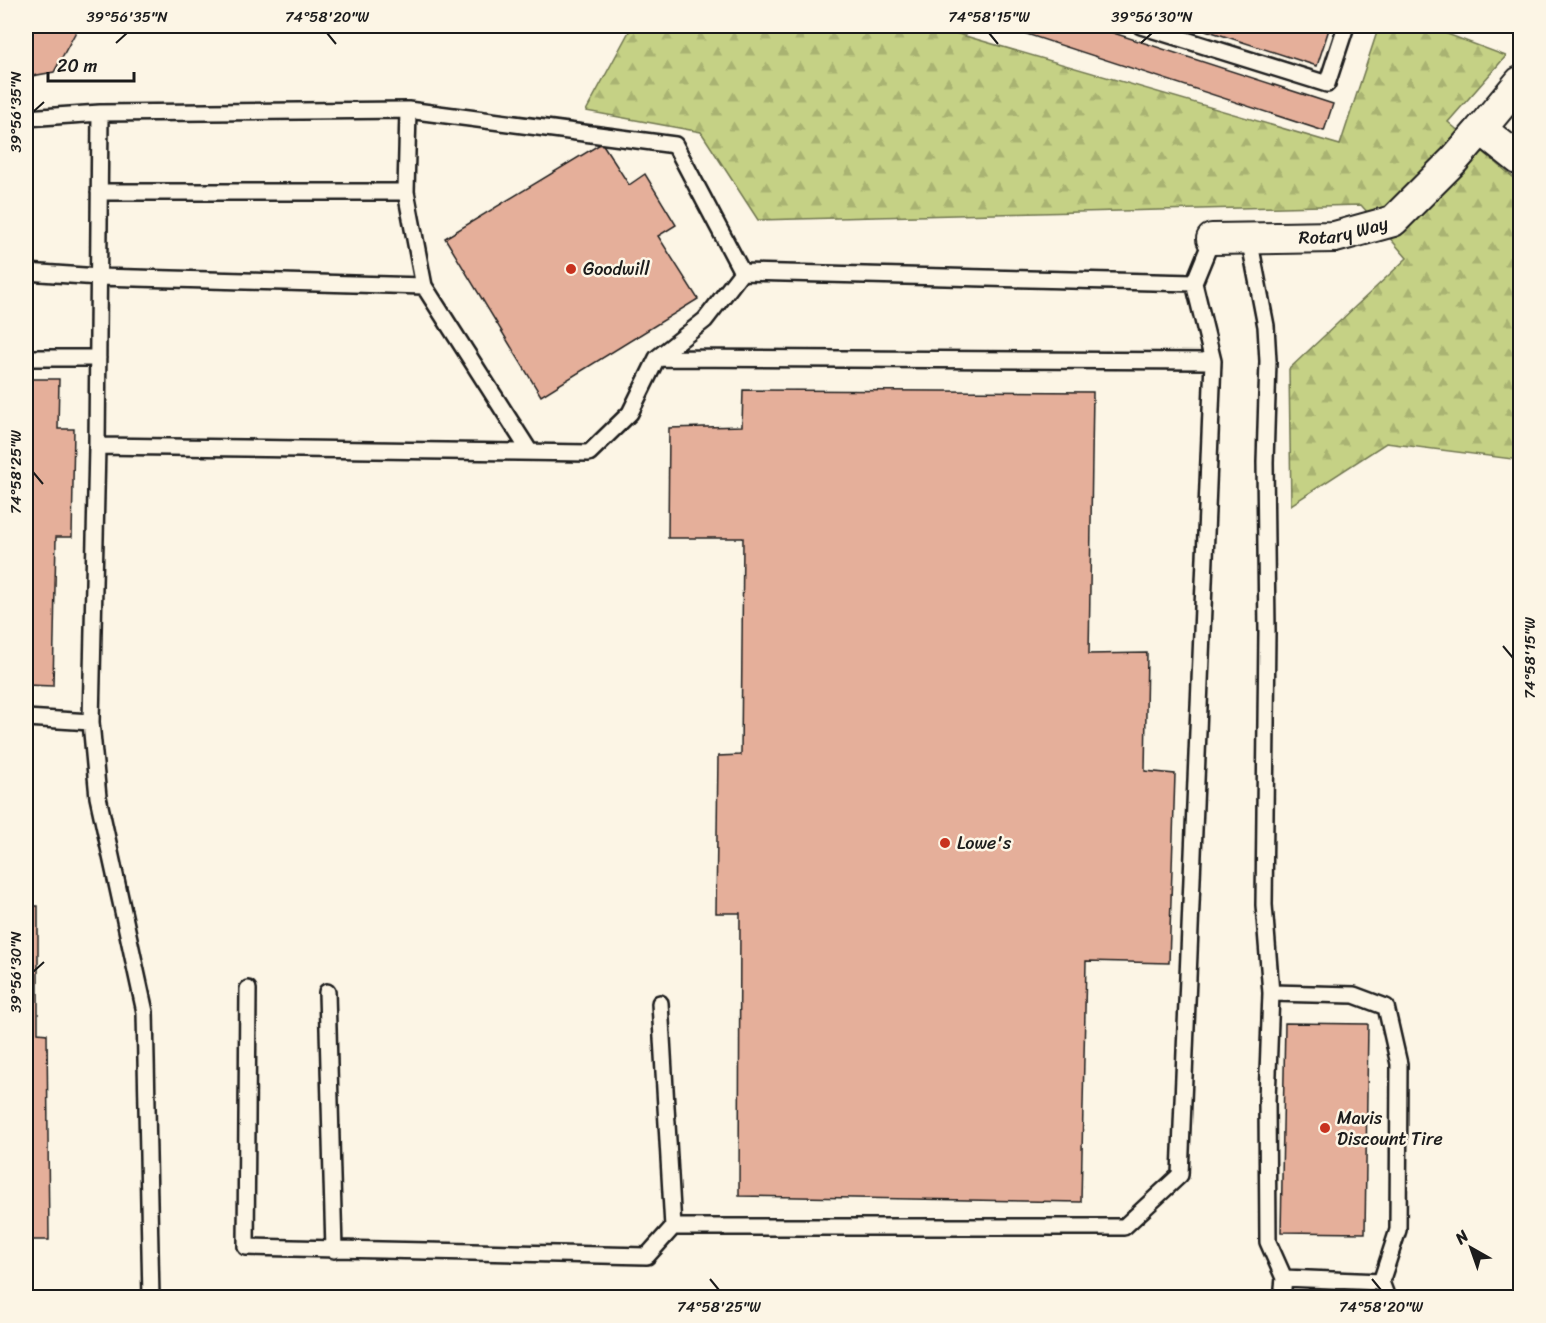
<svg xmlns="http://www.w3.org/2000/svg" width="1546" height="1323" font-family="Sriracha,sans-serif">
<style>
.forest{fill:url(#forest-firs);stroke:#707650;stroke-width:1.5}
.building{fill:#e5af9a;stroke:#1c1c1c;stroke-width:1.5}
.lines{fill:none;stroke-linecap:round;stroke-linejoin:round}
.lane-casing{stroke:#1c1c1c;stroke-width:20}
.street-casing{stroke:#1c1c1c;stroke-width:34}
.lane{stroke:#fcf5e5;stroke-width:15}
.street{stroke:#fcf5e5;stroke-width:30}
.ticks{fill:none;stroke:#1c1c1c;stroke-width:2}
.poi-dot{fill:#c8321e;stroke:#fcf5e5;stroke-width:2}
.labels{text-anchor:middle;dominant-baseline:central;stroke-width:5;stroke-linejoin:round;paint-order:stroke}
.street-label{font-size:18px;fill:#1c1c1c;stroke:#fcf5e5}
.poi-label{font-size:18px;fill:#1c1c1c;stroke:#fcf5e5;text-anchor:start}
.neatline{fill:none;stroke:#1c1c1c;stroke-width:2}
.ticks-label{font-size:15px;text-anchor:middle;fill:#1c1c1c}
</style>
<defs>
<pattern id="forest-firs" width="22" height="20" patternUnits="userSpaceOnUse" patternTransform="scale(1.5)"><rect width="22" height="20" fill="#c5d185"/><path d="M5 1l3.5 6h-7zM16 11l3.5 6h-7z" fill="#a9b372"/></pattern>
</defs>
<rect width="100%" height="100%" fill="#fcf5e5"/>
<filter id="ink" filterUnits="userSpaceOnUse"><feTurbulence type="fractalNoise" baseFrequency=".0167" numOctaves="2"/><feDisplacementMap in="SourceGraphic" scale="12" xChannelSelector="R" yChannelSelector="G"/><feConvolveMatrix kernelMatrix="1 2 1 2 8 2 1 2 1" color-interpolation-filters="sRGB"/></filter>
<g filter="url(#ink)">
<path class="forest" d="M 632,26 L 931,26 L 1340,145 L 1379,26 L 1426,26 L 1506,56 L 1448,122 L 1520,183 L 1520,460 L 1386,443 L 1291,505 L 1289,369 L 1407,258 L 1361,205 L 758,220 L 701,132 L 586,111 Z"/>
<path class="building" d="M 26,26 L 79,26 L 54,72 L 26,77 Z
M 1002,26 L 1092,26 L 1333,104 L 1324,131 Z
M 1193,26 L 1330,26 L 1317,66 Z
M 602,143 L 629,185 L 645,174 L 676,225 L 658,236 L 698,299 L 541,396 L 445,238 Z
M 26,379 L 59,379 L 58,429 L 74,429 L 72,537 L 56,537 L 53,686 L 26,685 Z
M 743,390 L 1093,392 L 1089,654 L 1147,653 L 1145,771 L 1175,774 L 1169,963 L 1086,961 L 1081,1202 L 739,1196 L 740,913 L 716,913 L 718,756 L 741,755 L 743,538 L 668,538 L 669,428 L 742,426 Z
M 26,906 L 38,906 L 38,1033 L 47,1034 L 49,1240 L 26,1240 Z
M 1285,1023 L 1368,1024 L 1365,1233 L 1281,1232 Z"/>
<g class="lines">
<g class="lane-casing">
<path id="lane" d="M 1141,26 L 1327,84 L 1346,26
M 26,118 L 100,113
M 99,192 L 406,192 L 424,286
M 406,192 L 408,110
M 1249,238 L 1266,326 L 1268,361 L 1265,462 L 1267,631 L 1264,905 L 1271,993 L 1267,1100 L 1268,1242 L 1284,1278 L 1282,1298
M 26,272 L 99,277 L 424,286 L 530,452
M 26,358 L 98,358
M 657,358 L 1213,361
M 97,446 L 589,453 L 630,413 L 657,358 L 705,320 L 742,272 L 1194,283 L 1212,239
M 26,718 L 91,722
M 248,989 L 246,1247 L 647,1256 L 673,1227 L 660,1003
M 327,992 L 334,1250
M 1271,993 L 1354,995 L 1386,1007 L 1399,1064 L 1398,1230 L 1381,1282 L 1284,1278
M 673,1227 L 1124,1227 L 1180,1175 L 1213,361 L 1194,283
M 1381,1282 L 1387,1298
M 151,1298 L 145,1012 L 98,797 L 91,722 L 97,446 L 100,113 L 408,110 L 675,145 L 742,272"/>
</g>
<g class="street-casing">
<g id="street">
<path d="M 1481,129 L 1520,160"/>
<path id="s1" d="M 1212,239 L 1335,237 L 1393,221 L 1454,160 L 1481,129 L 1520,82"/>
</g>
</g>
<use href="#lane" class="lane"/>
<use href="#street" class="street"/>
</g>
</g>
<path class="ticks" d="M 327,33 L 336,44M 989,33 L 998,44M 116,43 L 127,33M 1141,43 L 1152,33M 33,112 L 44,102M 33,472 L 43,484M 1503,646 L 1513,658M 33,972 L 44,962M 710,1279 L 719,1290M 1372,1279 L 1381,1290"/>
<g class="poi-dot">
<circle cx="571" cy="269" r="6"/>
<circle cx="945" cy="843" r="6"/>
<circle cx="1325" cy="1128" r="6"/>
</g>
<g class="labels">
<g class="street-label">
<text stroke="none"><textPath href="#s1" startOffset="132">Rotary Way</textPath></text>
</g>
<g class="poi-label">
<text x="583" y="269">Goodwill</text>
<text x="957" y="843">Lowe's</text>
<text x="1337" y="1118">Mavis<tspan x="1337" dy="21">Discount Tire</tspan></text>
</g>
</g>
<rect width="1546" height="1323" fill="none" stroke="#fcf5e5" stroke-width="66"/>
<g transform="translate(1471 1248) rotate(320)" stroke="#fcf5e5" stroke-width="4.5" paint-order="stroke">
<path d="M0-4.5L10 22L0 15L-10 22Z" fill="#1c1c1c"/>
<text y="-9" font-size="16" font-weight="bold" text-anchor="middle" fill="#1c1c1c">N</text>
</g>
<path d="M48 72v9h86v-9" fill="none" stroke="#1c1c1c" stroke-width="3"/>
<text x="57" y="72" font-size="18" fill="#1c1c1c" stroke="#fcf5e5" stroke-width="4.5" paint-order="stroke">20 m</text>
<rect x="33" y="33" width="1480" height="1257" class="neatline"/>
<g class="ticks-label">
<text x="127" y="22">39°56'35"N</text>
<text x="327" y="22">74°58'20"W</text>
<text x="989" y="22">74°58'15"W</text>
<text x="1152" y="22">39°56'30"N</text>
<text transform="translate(16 112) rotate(-90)" y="5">39°56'35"N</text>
<text transform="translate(16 472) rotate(-90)" y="5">74°58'25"W</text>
<text transform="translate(1530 658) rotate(-90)" y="5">74°58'15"W</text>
<text transform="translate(16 972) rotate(-90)" y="5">39°56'30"N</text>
<text x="719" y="1312">74°58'25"W</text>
<text x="1381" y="1312">74°58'20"W</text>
</g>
</svg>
